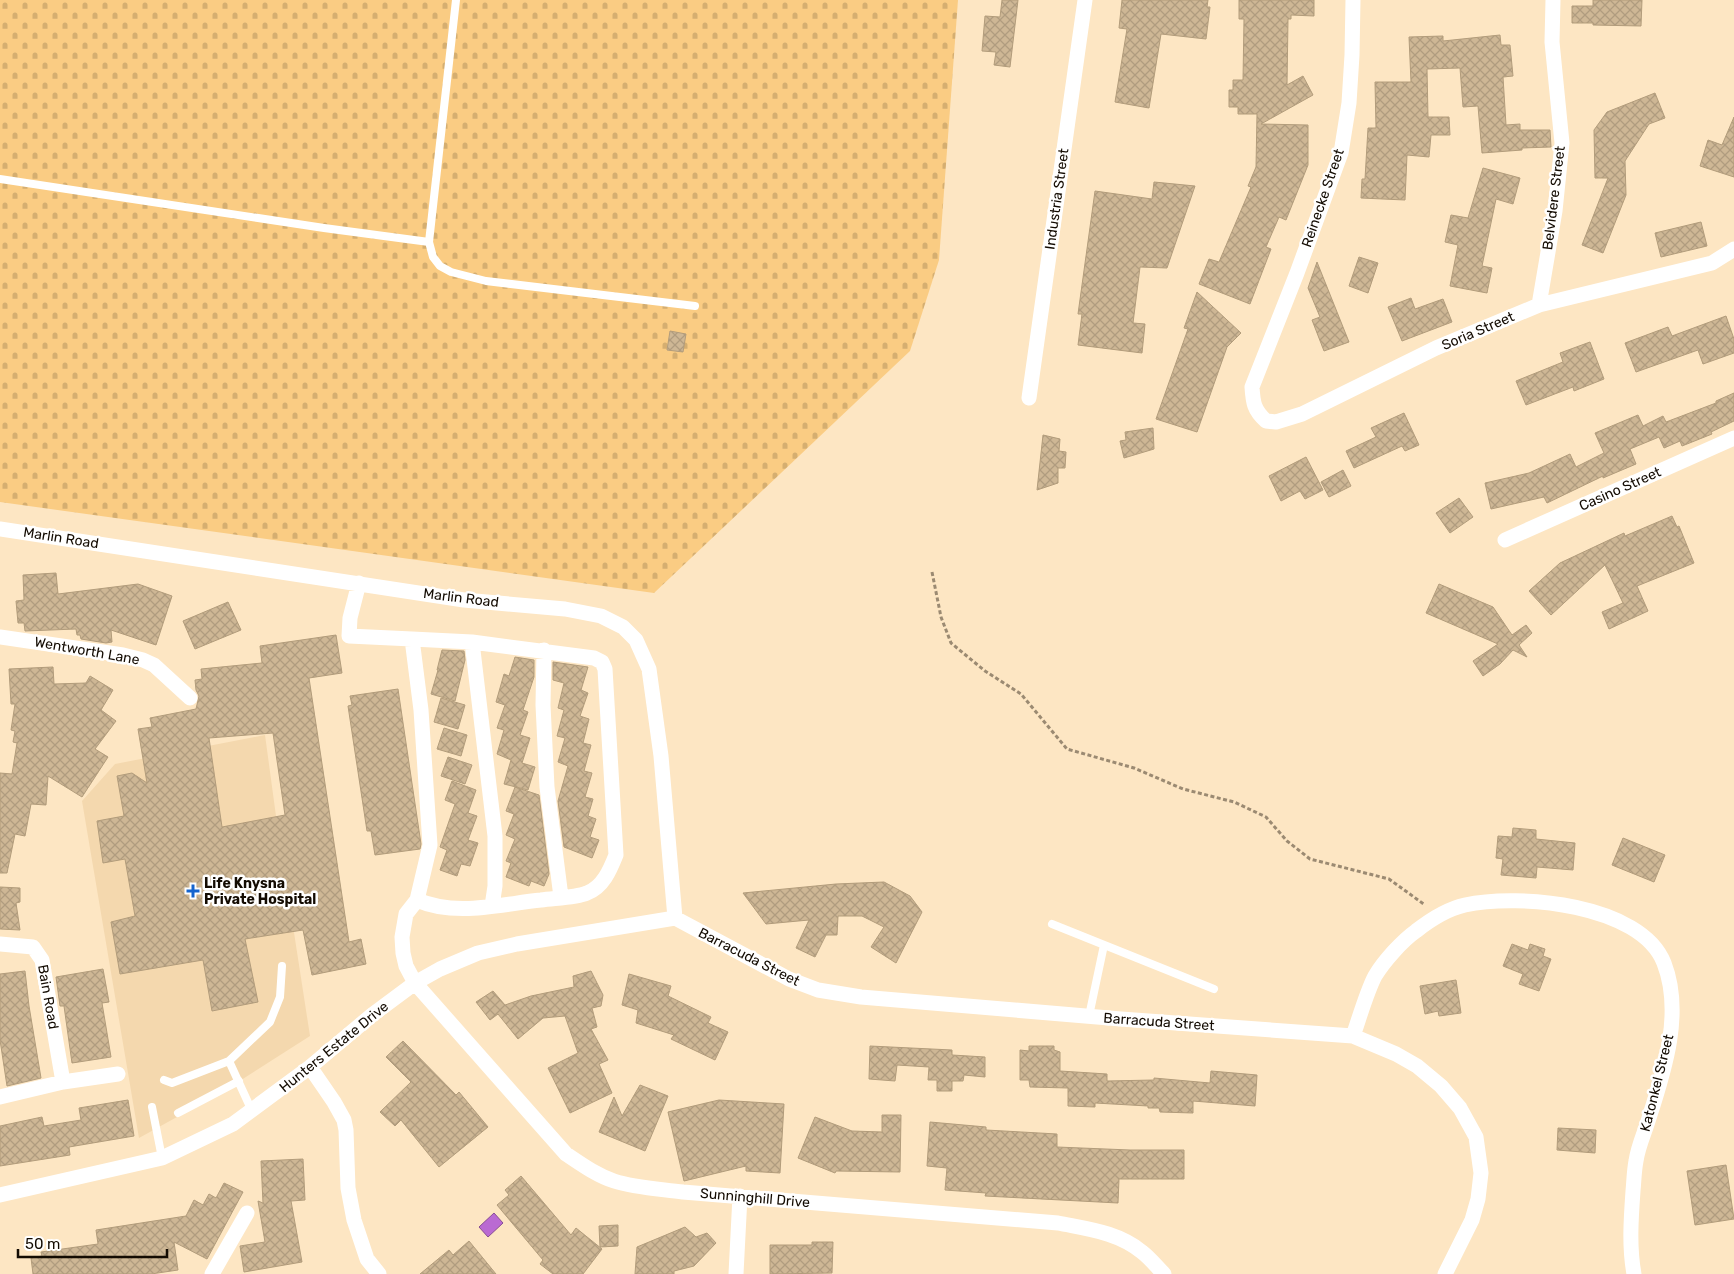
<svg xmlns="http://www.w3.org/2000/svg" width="1734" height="1274" font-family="Rubik,sans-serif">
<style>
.built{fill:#f4d8ae}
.cemetery{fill:url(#cemetery-stones)}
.water{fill:#ba6ad2;stroke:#884e94}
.building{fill:url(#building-cross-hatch);stroke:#b29c7b;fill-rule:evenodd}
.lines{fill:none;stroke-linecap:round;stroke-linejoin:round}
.path{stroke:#9b8a72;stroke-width:3;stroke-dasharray:4 2.5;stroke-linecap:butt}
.lane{stroke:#fff;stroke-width:8}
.street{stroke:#fff;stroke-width:15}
.poi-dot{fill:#1564ce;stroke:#fff;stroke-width:2}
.labels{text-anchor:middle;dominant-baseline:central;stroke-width:5;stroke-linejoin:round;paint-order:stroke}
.street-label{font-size:14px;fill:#130b02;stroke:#fff}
.poi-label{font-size:14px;font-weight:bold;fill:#130b02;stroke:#fff;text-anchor:start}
</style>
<defs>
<pattern id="cemetery-stones" width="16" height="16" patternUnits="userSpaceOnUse" patternTransform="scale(1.25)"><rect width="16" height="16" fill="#facc83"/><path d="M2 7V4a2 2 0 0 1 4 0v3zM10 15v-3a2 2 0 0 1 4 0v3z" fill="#d5ae70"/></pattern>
<pattern id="building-cross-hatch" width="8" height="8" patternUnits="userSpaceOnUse" patternTransform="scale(1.25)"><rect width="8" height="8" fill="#ceb795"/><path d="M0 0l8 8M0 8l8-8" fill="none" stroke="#b09c7f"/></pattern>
</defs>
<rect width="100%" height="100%" fill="#fde6c3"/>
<path class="built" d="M 265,735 L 276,816 L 310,1036 L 224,1091 L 139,1138 L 82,801 L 115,764 Z"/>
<path class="cemetery" d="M 0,0 L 958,0 L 939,260 L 910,351 L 654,593 L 0,502 Z"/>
<path class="water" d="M 494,1213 L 503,1223 L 488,1237 L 479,1227 Z"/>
<path class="building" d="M 1002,0 L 1018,0 L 1010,67 L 994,65 L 996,52 L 982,51 L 985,16 L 1000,17 Z
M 1122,0 L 1208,0 L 1207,7 L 1210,7 L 1206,39 L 1161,34 L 1149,108 L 1115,102 L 1127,29 L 1119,28 Z
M 1239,0 L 1314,0 L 1314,16 L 1291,15 L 1291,19 L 1288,19 L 1287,85 L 1303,76 L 1313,95 L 1261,124 L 1308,125 L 1308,165 L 1286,220 L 1279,217 L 1266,247 L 1271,249 L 1250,304 L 1199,284 L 1209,259 L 1219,262 L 1251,187 L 1248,186 L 1256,167 L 1257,114 L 1238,114 L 1238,107 L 1229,107 L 1229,90 L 1233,90 L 1233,80 L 1243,80 L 1244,19 L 1239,19 Z
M 1593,0 L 1642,0 L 1641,26 L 1593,25 L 1593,23 L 1572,23 L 1572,6 L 1593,6 Z
M 1500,35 L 1501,45 L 1510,45 L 1513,76 L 1503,77 L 1506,125 L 1520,124 L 1520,130 L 1550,130 L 1551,147 L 1522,148 L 1522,150 L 1482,153 L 1478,106 L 1463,107 L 1460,68 L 1427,69 L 1428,117 L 1449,117 L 1450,135 L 1431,135 L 1429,157 L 1407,155 L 1405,200 L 1361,198 L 1362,179 L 1365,179 L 1368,128 L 1376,128 L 1375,82 L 1411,82 L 1409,37 L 1443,36 L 1443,41 Z
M 1655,93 L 1665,118 L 1649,124 L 1625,161 L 1626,195 L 1603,253 L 1582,245 L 1608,178 L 1595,178 L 1594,130 L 1607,112 Z
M 1734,117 L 1734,177 L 1700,166 L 1708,140 L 1722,145 Z
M 1483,168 L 1520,178 L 1513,204 L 1496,199 L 1482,266 L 1492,268 L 1487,293 L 1450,286 L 1458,245 L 1445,242 L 1451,215 L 1468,218 Z
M 1154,182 L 1195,186 L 1167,268 L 1140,267 L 1133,323 L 1145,324 L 1142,353 L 1078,345 L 1082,314 L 1078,314 L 1095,191 L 1152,199 Z
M 1701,222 L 1707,246 L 1661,257 L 1655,233 Z
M 1359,257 L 1378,263 L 1368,293 L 1349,286 Z
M 1317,262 L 1349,342 L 1324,351 L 1312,320 L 1320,317 L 1308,288 Z
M 1197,292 L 1241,333 L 1227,347 L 1197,432 L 1156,419 L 1188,329 L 1184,328 Z
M 1411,298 L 1415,309 L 1443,299 L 1452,322 L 1402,341 L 1388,307 Z
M 1726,316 L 1734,339 L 1734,353 L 1703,364 L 1698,350 L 1636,372 L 1625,343 L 1668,327 L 1672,336 Z
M 670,331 L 686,334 L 683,352 L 667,350 Z
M 1590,342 L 1604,379 L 1574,391 L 1573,387 L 1526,405 L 1516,381 L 1563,362 L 1560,353 Z
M 1734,393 L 1734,421 L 1711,432 L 1712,434 L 1682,446 L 1680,441 L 1664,448 L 1659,437 L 1630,449 L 1636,464 L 1603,478 L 1603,476 L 1547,503 L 1544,497 L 1491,509 L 1485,483 L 1529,473 L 1570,454 L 1576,467 L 1604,453 L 1595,433 L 1638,415 L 1643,426 L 1663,416 L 1666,422 L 1716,403 L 1716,401 Z
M 1404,413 L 1419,445 L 1405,451 L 1402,446 L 1354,468 L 1346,451 L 1376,437 L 1371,428 Z
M 1153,428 L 1154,449 L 1124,458 L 1120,441 L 1126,440 L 1125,432 Z
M 1043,435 L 1060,439 L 1059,451 L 1066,452 L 1065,468 L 1058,468 L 1058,483 L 1037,490 Z
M 1306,457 L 1323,490 L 1305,499 L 1300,491 L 1281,501 L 1269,476 Z
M 1343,470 L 1351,486 L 1329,497 L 1321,482 Z
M 1459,498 L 1473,517 L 1450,533 L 1436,513 Z
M 1672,516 L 1677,527 L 1679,526 L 1694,563 L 1637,586 L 1648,611 L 1609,629 L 1602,612 L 1623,603 L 1605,565 L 1551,615 L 1529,591 L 1560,563 L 1624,533 L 1625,536 Z
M 56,573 L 58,594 L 138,584 L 172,596 L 156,645 L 111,630 L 112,642 L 106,643 L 81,639 L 80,635 L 77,635 L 76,629 L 25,631 L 24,623 L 18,623 L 16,601 L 24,600 L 23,575 Z
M 1439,584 L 1493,607 L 1512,635 L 1526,625 L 1532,633 L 1519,645 L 1527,657 L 1513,650 L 1500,664 L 1483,676 L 1473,661 L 1498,644 L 1426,613 Z
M 228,602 L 241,630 L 195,649 L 183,621 Z
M 336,635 L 342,673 L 309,678 L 349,942 L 361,939 L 366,964 L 312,975 L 303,930 L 245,939 L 258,1002 L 212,1011 L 203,960 L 120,974 L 111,922 L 135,916 L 125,859 L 103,863 L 97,821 L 124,816 L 117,776 L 132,773 L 147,783 L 138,729 L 152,727 L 150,718 L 196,709 L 199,696 L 196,690 L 195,680 L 202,679 L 201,669 L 262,663 L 260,646 ZM 273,733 L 285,815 L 222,827 L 209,738 Z
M 442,650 L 464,651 L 465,660 L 455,701 L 431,694 L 438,670 L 437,670 Z
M 515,657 L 534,660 L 534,677 L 523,710 L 528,712 L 520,735 L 530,738 L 522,763 L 535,767 L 528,790 L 504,784 L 511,760 L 497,754 L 504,730 L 497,728 L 505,705 L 496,702 L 504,674 L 509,676 Z
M 553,662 L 588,667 L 581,690 L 588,693 L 580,716 L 589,719 L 583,743 L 591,745 L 584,771 L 592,773 L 585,797 L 593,799 L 588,816 L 596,819 L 590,837 L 599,840 L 592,858 L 564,847 L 558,801 L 568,766 L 558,762 L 565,738 L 557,736 L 564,710 L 558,708 L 564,683 L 553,680 Z
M 53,667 L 54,684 L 86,683 L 90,676 L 113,690 L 101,710 L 116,721 L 95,749 L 108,757 L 82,797 L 48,776 L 46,805 L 31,804 L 25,836 L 15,834 L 7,873 L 0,873 L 0,773 L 12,774 L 17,743 L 13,742 L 15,731 L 11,730 L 15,704 L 11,704 L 9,669 Z
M 398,689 L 421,844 L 420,849 L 375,855 L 371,831 L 367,831 L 348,706 L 352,705 L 350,696 Z
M 441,698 L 465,705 L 458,729 L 434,722 Z
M 444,728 L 467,735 L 461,756 L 437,749 Z
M 448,757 L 472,765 L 465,784 L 441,776 Z
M 452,781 L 476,790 L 468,813 L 477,816 L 468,840 L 478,843 L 470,866 L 461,864 L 457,876 L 440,870 L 447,850 L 440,847 L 455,804 L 445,800 Z
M 515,787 L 539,795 L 549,874 L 544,886 L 531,881 L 529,886 L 506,877 L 511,863 L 506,861 L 515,839 L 506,835 L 514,814 L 506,811 Z
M 1513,828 L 1536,830 L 1536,839 L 1575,843 L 1573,870 L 1537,867 L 1536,878 L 1501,875 L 1503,859 L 1496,858 L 1498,836 L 1512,837 Z
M 1623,838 L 1665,855 L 1654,882 L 1612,865 Z
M 884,882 L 910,896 L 922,912 L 896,963 L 871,947 L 884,927 L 862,916 L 838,916 L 837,935 L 826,935 L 815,957 L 796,948 L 809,920 L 766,924 L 743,893 L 836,884 Z
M 0,887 L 20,888 L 20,902 L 16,903 L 20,930 L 0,929 Z
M 1512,944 L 1528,950 L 1530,944 L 1545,949 L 1543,956 L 1551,959 L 1539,991 L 1519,984 L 1523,974 L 1503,966 Z
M 103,969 L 109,1002 L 102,1003 L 111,1057 L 72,1063 L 64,1006 L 60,1006 L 56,977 Z
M 25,971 L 29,1006 L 41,1078 L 7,1086 L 0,1040 L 0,974 Z
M 591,971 L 603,995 L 601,1006 L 592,1008 L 597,1027 L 591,1029 L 608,1060 L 599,1064 L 612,1093 L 570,1113 L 548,1068 L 578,1053 L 565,1016 L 543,1018 L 518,1039 L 498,1014 L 490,1020 L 476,1002 L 493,991 L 505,1005 L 531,996 L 574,987 L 573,976 Z
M 629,974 L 671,986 L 668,996 L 711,1017 L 708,1023 L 728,1032 L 715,1060 L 671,1039 L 674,1035 L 636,1023 L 638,1010 L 622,1005 Z
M 1456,980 L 1461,1013 L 1439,1016 L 1438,1011 L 1425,1014 L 1420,986 Z
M 403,1041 L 456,1095 L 459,1092 L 488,1127 L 439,1167 L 401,1120 L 395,1126 L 380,1112 L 411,1082 L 386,1057 Z
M 870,1046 L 952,1050 L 952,1055 L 985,1057 L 985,1077 L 964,1075 L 963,1081 L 952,1081 L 952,1091 L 937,1091 L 937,1080 L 928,1080 L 929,1067 L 897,1065 L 895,1081 L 869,1079 Z
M 1029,1046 L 1054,1046 L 1054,1050 L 1060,1052 L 1060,1071 L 1107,1074 L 1107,1081 L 1154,1080 L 1154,1078 L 1210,1083 L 1211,1071 L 1257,1075 L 1255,1106 L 1193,1101 L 1193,1113 L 1160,1112 L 1159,1108 L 1148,1108 L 1148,1106 L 1095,1103 L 1095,1107 L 1068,1106 L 1068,1088 L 1030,1087 L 1029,1080 L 1020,1080 L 1020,1050 L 1029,1051 Z
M 640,1085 L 668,1096 L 645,1151 L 599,1132 L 614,1097 L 622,1116 Z
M 128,1100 L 134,1136 L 69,1147 L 70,1155 L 0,1166 L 0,1126 L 42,1117 L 44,1126 L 81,1120 L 79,1108 Z
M 719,1100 L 784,1104 L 780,1173 L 746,1171 L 746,1166 L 684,1181 L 668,1112 Z
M 882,1115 L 901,1115 L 900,1172 L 836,1171 L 835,1173 L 798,1158 L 815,1117 L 852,1131 L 882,1132 Z
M 930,1122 L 986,1127 L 986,1130 L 1057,1134 L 1057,1147 L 1130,1150 L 1184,1150 L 1184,1179 L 1119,1179 L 1118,1203 L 985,1196 L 986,1193 L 945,1190 L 947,1168 L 927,1166 Z
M 1558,1128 L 1596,1130 L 1595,1153 L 1557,1150 Z
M 303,1159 L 305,1200 L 291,1201 L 302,1262 L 244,1272 L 240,1246 L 265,1242 L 258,1201 L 263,1203 L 261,1161 Z
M 1726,1165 L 1734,1219 L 1695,1225 L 1687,1171 Z
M 521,1176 L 571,1235 L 576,1228 L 602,1249 L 583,1274 L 553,1274 L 540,1264 L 543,1260 L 497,1205 L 509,1195 L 505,1190 Z
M 224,1183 L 243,1192 L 207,1259 L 174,1242 L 178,1270 L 151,1274 L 33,1274 L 31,1258 L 42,1256 L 41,1252 L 98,1244 L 96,1230 L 186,1216 L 194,1200 L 203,1205 L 209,1194 L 216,1198 Z
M 618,1225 L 618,1246 L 600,1247 L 599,1226 Z
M 685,1227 L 696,1237 L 707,1233 L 716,1243 L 694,1266 L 674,1271 L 674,1274 L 635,1274 L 637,1247 Z
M 469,1241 L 496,1274 L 420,1274 L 449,1250 L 453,1255 Z
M 812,1242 L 833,1242 L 832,1273 L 770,1274 L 770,1245 L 812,1245 Z"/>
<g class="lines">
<path class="path" d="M 932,572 L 941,617 L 951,643 L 985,671 L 1021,694 L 1067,749 L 1134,768 L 1183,789 L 1234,802 L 1266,817 L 1287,841 L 1310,859 L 1389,879 L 1425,905"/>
<path class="lane" d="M 456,0 L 429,242 L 433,257 L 440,266 L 451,272 L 486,281 L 695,306
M 0,179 L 324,228 L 429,242
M 1052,924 L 1214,989
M 1089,1016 L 1104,945
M 229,1061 L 252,1111
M 164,1080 L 172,1083 L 229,1061 L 270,1022 L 280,997 L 282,966
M 152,1107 L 162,1158
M 178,1113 L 239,1081"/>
<path class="street" d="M 1353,0 L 1352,55 L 1349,103 L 1341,153 L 1297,273 L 1252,387 C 1253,403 1254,410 1266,421 L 1276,422 L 1302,414 L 1436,348 L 1539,305 L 1712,263 L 1734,249
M 1539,305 L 1555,211 L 1562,143 L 1552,42 L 1553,0
M 1029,398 L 1085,0
M 0,529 L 464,600 L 565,609 L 601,616 L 623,627 L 636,640 L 649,669 L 661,756 L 675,918
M 1505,540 L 1734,438
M 359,583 L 350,618 L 349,636 L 412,639
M 0,637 L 123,655 L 143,660 L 154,665 L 190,698
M 472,642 L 495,836 L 495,886 L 492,906
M 544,650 L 543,705 L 547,787 L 561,897
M 417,900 C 456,917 501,904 541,900 C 554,898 575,898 587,893 C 603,887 610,870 616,855 L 605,669 L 602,662 L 594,658 L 472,642 L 412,639 L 421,710 L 430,845 L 417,900 L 406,914 L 402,937 L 403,953 L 406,966 L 415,983 L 566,1154 C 581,1164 596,1175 614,1181 C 635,1188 661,1189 683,1192 L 1058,1223 C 1087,1229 1118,1232 1142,1252 C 1150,1258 1157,1267 1164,1274
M 675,918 L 789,979 L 818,990 L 861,997 L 1121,1019 L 1353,1036 L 1396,1054 L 1417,1066 L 1441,1086 L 1460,1108 L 1476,1137 L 1481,1173 L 1478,1199 L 1472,1220 L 1445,1274
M 0,944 L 33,947 L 42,960 L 63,1082
M 1353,1036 C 1359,1019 1367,991 1375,976 C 1384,961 1402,941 1416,931 C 1430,920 1447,909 1465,905 C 1518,893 1641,904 1664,963 C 1683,1012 1665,1069 1649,1118 C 1645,1132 1638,1146 1636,1161 C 1634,1171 1634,1181 1633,1191 C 1631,1219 1629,1247 1634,1274
M 310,1067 L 334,1102 L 344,1120 L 346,1130 L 348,1188 L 354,1220 L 367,1259 L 379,1274
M 0,1097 L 63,1082 L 118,1074
M 0,1195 L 162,1158 L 233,1124 L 310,1067 L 372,1015 L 415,983 L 440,969 L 478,953 L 517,944 L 675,918
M 212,1274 L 247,1213
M 736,1274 L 740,1196"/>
</g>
<path class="poi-dot" d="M190.5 883.5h5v5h5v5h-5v5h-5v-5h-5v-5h5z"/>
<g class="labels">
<g class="street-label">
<text transform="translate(1323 198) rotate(-71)">Reinecke Street</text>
<text transform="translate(1554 198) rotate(-83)">Belvidere Street</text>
<text transform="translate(1057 199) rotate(-82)">Industria Street</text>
<text transform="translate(1478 331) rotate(-23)">Soria Street</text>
<text transform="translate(1620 489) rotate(-24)">Casino Street</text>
<text transform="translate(61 538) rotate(9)">Marlin Road</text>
<text transform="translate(461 598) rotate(7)">Marlin Road</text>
<text transform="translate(87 651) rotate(10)">Wentworth Lane</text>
<text transform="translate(749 957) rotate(27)">Barracuda Street</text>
<text transform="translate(48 997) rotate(80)">Bain Road</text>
<text transform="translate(1159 1022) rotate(4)">Barracuda Street</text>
<text transform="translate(334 1047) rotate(-39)">Hunters Estate Drive</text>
<text transform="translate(1657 1083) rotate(-76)">Katonkel Street</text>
<text transform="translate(755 1198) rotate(5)">Sunninghill Drive</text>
</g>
<g class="poi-label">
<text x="204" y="883">Life Knysna<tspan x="204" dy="16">Private Hospital</tspan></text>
</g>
</g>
<path d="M18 1249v8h149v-8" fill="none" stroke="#130b02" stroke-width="2.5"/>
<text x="25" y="1249" font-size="15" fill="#130b02" stroke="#ffffff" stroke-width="4" paint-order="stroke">50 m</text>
</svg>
